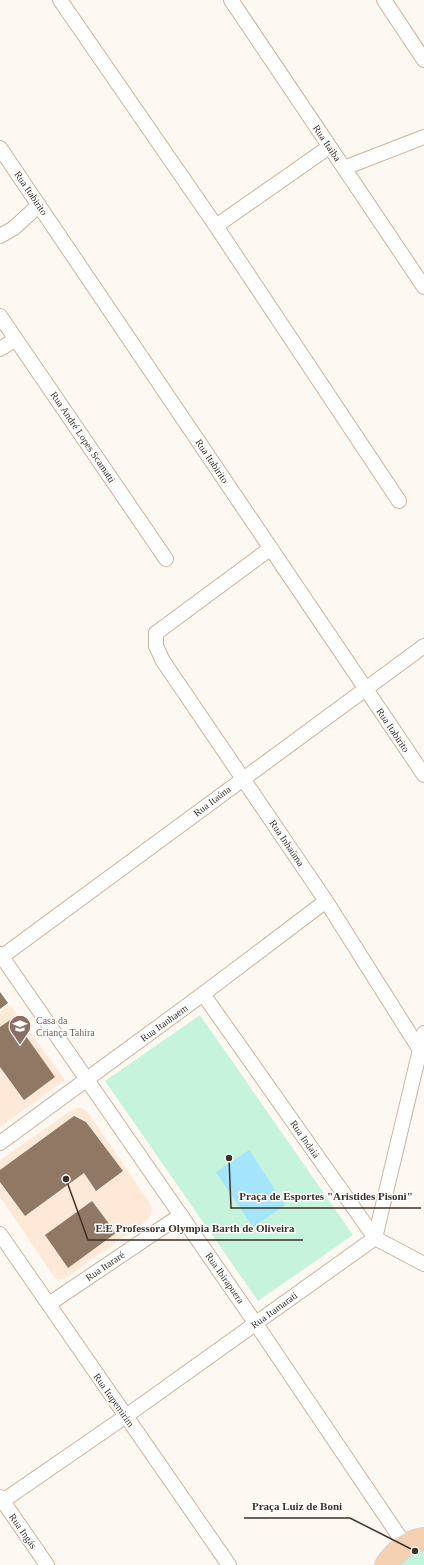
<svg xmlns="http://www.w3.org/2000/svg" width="424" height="1565" font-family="Georgia,serif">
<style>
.built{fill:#fee9d8}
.green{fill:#c5f3db}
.water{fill:#a4e5fc}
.building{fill:#917864}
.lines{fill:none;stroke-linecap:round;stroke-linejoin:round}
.minor-casing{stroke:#cdb29c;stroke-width:16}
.primary-casing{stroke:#d8d6d4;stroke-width:24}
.minor{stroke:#fff;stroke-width:14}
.primary{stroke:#f4d0b2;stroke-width:22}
.labels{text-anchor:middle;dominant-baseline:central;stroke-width:3;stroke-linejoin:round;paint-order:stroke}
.street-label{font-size:10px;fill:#3c3128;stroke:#fff}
.education-label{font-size:10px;fill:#785e54;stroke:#fff;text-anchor:start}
.leader{fill:none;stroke:#3c3128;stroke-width:1.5}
.callout-dot{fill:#3c3128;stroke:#fff;stroke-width:1.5}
.callout-label{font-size:11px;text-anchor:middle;font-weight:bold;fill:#3c3128;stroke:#fff;stroke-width:3;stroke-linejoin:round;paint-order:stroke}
</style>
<rect width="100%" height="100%" fill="#fef8f3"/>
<path class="built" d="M 10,1005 L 65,1080 L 0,1127 L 0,1012 Z
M 79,1107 L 86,1110 L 149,1202 L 152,1209 L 150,1217 L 145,1222 L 64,1279 L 58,1280 L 55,1278 L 0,1197 L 0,1160 L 69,1112 Z"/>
<path class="green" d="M 200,1015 L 353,1235 L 258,1301 L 105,1081 Z
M 424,1542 L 424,1565 L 391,1565 Z"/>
<path class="water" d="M 249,1150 L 285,1205 L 253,1227 L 216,1172 Z"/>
<path class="building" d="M 0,992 L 8,1003 L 0,1009 Z
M 13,1018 L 55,1077 L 24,1100 L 0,1067 L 0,1027 Z
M 74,1116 L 86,1122 L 123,1171 L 96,1191 L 84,1173 L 25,1216 L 0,1182 L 0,1170 Z
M 92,1201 L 116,1233 L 68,1268 L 45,1235 Z"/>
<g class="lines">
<g class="minor-casing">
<path id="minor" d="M 60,0 L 216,226 L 399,501
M 231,0 L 424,287
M 384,0 L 424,60
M 0,148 L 424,775
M 344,168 L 424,137
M 216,226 L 329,147
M 0,236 L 14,228 L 39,205
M 0,316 L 166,559
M 0,349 L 16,339
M 271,548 L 156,633 L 156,646 L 163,661 L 326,901 L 420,1050 L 424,1052
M 0,954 L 256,1324 L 405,1545
M 0,958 L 424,646
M 203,994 L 375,1238 L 424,1264
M 0,1143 L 203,994 L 326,901
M 0,1234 L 229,1565
M 49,1304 L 181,1215
M 0,1497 L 47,1565
M 0,1503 L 126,1416 L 375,1238 L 424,1033"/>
</g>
<g class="primary-casing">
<path id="primary" d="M 386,1565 C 395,1552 408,1541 424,1539"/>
</g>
<use href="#minor" class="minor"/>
<use href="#primary" class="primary"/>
</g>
<defs>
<g id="school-pin" transform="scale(1.15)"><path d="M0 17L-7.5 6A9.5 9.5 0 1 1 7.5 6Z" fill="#8d6e63" stroke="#fff"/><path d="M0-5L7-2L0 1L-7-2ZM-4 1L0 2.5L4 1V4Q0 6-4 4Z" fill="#fff"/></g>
</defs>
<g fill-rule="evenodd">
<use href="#school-pin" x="20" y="1026"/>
</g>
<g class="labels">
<g class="street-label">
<text transform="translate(327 143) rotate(56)">Rua Itaiba</text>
<text transform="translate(31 193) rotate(56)">Rua Itabirito</text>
<text transform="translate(83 437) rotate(56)">Rua André Lopes Scamatti</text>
<text transform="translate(212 461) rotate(56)">Rua Itabirito</text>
<text transform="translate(393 730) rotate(56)">Rua Itabirito</text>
<text transform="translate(212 801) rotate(-37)">Rua Itaúna</text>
<text transform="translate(287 843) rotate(56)">Rua Inhaúma</text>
<text transform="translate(164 1023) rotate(-36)">Rua Itanhaem</text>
<text transform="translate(305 1139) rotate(55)">Rua Indaiá</text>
<text transform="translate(105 1266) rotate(-34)">Rua Itararé</text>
<text transform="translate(225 1278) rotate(55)">Rua Ibirapuera</text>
<text transform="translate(274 1310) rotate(-36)">Rua Itamarati</text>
<text transform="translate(114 1400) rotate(55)">Rua Itapemirim</text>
<text transform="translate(23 1531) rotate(55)">Rua Ingás</text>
</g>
<g class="education-label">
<text x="36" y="1020">Casa da<tspan x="36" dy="12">Criança Tahira</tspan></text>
</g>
</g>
<path class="leader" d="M229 1158L231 1208H421M66 1179L88 1240H303M415 1551L350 1518H244"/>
<g class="callout-dot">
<circle cx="229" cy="1158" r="4"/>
<circle cx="66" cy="1179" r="4"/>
<circle cx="415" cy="1551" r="4"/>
</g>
<g class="callout-label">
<text x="326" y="1200">Praça de Esportes "Aristides Pisoni"</text>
<text x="195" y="1232">E.E Professora Olympia Barth de Oliveira</text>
<text x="297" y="1510">Praça Luiz de Boni</text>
</g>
</svg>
